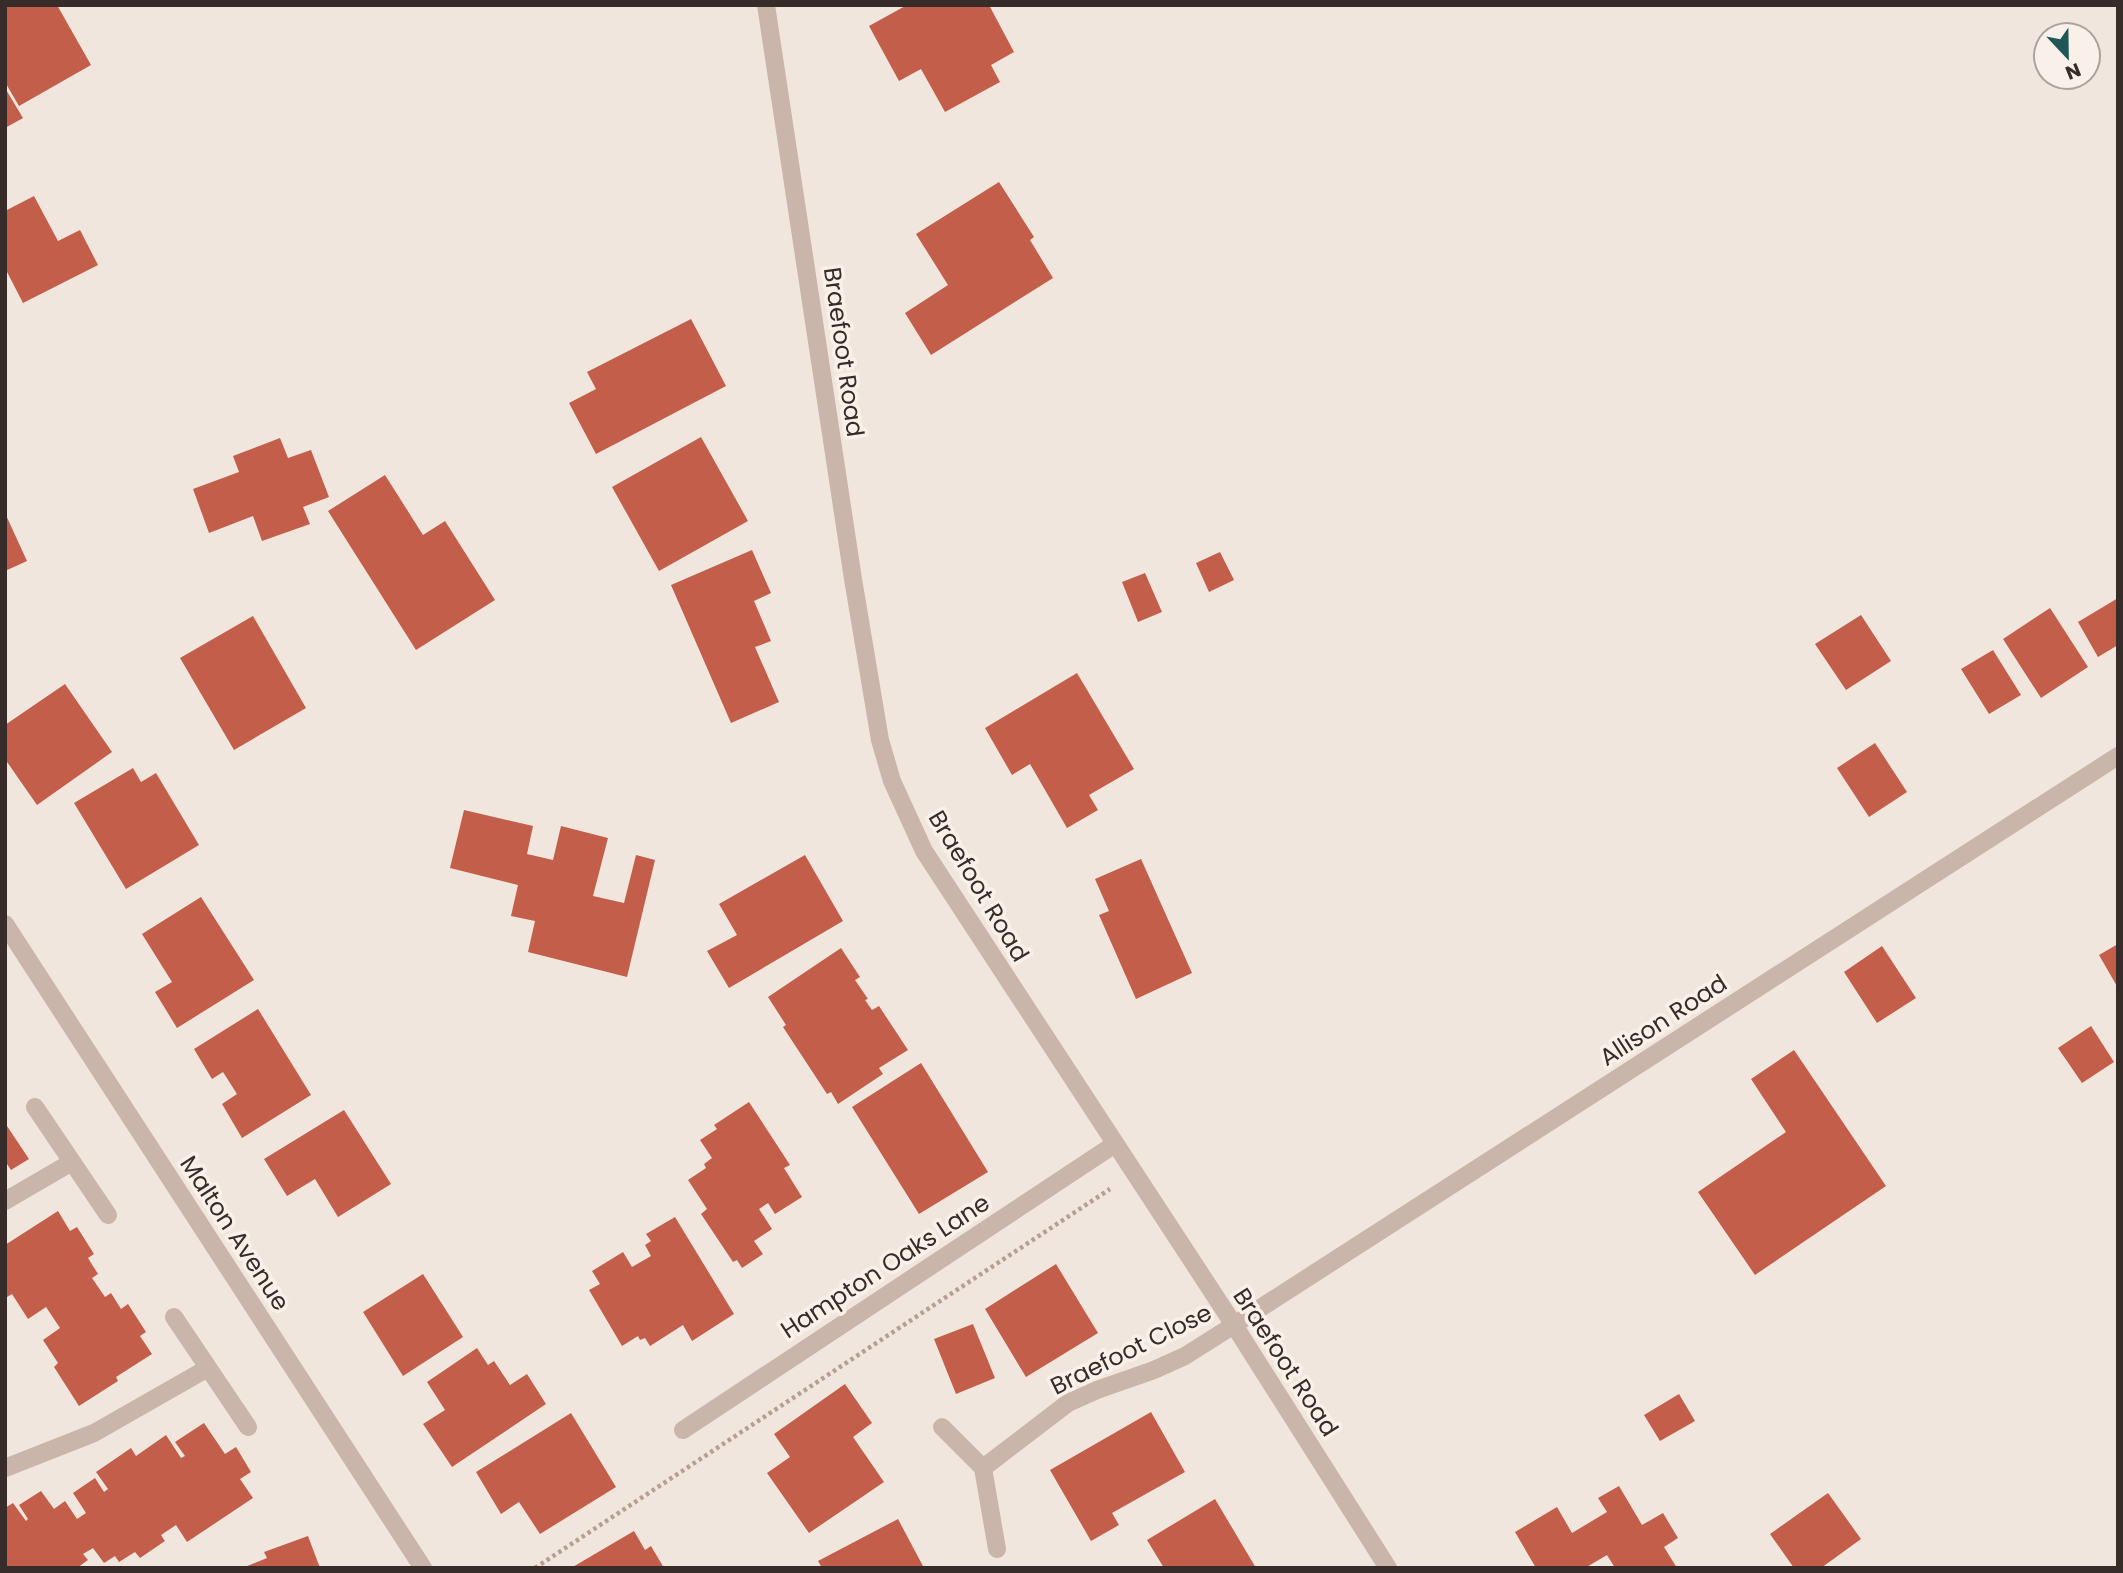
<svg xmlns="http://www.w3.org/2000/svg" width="2123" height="1573" font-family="Poppins,sans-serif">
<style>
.building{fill:#c25e4a}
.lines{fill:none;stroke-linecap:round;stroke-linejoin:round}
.path{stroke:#b59f93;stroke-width:4.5;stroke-dasharray:3.5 3.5;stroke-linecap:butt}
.minor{stroke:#c9b5a9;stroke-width:18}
.labels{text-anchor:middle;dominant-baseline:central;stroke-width:7;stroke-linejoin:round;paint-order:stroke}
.street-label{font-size:24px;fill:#372c29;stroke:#f9f1e9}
</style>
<rect width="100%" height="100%" fill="#f1e6dd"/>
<path class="building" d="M 9,5 L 57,5 L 91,65 L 19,106 L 5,82 L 5,7 Z
M 907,5 L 989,5 L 1014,52 L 991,65 L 1000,82 L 945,112 L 921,69 L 899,81 L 869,26 Z
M 5,88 L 23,118 L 5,128 Z
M 999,182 L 1034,237 L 1030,240 L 1053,278 L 931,355 L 905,313 L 948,285 L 916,234 Z
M 34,196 L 58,241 L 80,230 L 98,265 L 23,303 L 5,268 L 5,211 Z
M 691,319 L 726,386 L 596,454 L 569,403 L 596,389 L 587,372 Z
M 701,437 L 748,521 L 659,571 L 612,487 Z
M 280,438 L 288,458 L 311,450 L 329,497 L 303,507 L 310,524 L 262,541 L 253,516 L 209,533 L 193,489 L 239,472 L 233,456 Z
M 385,475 L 423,535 L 445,521 L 495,600 L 416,650 L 328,511 Z
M 5,513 L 27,561 L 5,571 Z
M 752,550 L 771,593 L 754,601 L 771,641 L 755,647 L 779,702 L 731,723 L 671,585 Z
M 1220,552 L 1234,580 L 1209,592 L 1196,563 Z
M 1145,573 L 1162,612 L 1138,622 L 1122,582 Z
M 2118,598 L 2118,645 L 2098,657 L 2078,622 Z
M 2050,608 L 2088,667 L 2041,698 L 2003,639 Z
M 1861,615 L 1891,661 L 1846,690 L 1815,644 Z
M 253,616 L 306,708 L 234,750 L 180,658 Z
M 1993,650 L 2021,695 L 1989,714 L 1961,669 Z
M 1077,673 L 1134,769 L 1089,795 L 1098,810 L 1067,828 L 1030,764 L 1012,775 L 985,728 Z
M 65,684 L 112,752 L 37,805 L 5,759 L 5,725 Z
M 1875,743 L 1907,792 L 1869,817 L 1837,768 Z
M 133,768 L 141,782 L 156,773 L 199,845 L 126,889 L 74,803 Z
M 464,810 L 533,826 L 527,854 L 553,860 L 561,826 L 608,838 L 593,896 L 624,903 L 636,855 L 655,860 L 627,977 L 528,952 L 535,921 L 511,916 L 518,885 L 450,868 Z
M 805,855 L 843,921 L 729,988 L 707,951 L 737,935 L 719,904 Z
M 1141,859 L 1192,973 L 1136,999 L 1099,915 L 1109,911 L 1095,879 Z
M 201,897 L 254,980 L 177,1028 L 155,992 L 172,982 L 142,934 Z
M 2118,944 L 2118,988 L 2099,955 Z
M 1882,946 L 1916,998 L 1877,1023 L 1844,972 Z
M 841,948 L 860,977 L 855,980 L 868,999 L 865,1000 L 872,1010 L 879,1006 L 908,1050 L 879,1068 L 883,1074 L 838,1104 L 831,1092 L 827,1094 L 783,1027 L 786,1025 L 768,997 Z
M 258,1009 L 311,1095 L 242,1138 L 222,1104 L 237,1094 L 223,1072 L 212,1079 L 194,1049 Z
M 2091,1026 L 2114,1062 L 2082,1083 L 2058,1048 Z
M 1794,1050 L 1886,1186 L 1755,1275 L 1698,1192 L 1786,1132 L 1751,1079 Z
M 921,1063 L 988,1172 L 919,1214 L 852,1107 Z
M 749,1102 L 790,1165 L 784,1168 L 802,1197 L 775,1214 L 768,1203 L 759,1209 L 772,1229 L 754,1241 L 763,1254 L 742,1268 L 737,1260 L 733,1262 L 701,1214 L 707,1209 L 688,1180 L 706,1168 L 704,1164 L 712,1158 L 700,1140 L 717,1129 L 714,1125 Z
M 344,1110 L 391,1184 L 338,1217 L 315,1179 L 287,1196 L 264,1159 Z
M 5,1123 L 29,1159 L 11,1170 L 5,1161 Z
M 58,1211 L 70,1231 L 77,1227 L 94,1254 L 88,1258 L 98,1274 L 92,1278 L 105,1297 L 111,1293 L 121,1309 L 128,1304 L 146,1332 L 140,1336 L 152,1354 L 116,1377 L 118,1381 L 79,1406 L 54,1367 L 58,1363 L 43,1340 L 60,1328 L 46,1307 L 28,1319 L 12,1294 L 7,1297 L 5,1294 L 5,1245 Z
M 675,1217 L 734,1314 L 692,1341 L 683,1325 L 650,1346 L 645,1338 L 640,1340 L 638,1336 L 622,1346 L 589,1290 L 600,1284 L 592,1271 L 623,1252 L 632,1267 L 651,1256 L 645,1245 L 651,1241 L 646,1234 Z
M 1056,1264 L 1098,1333 L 1026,1377 L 985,1309 Z
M 423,1274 L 463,1337 L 403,1376 L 363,1312 Z
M 973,1324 L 995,1378 L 956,1394 L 934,1339 Z
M 477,1348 L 488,1365 L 494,1361 L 510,1385 L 527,1374 L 546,1404 L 452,1467 L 423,1424 L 445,1410 L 427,1382 Z
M 845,1384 L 872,1423 L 853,1437 L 884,1482 L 809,1533 L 767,1473 L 790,1457 L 774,1434 Z
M 1679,1394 L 1695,1421 L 1660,1441 L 1644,1415 Z
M 1151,1412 L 1185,1472 L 1112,1513 L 1119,1525 L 1091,1541 L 1050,1470 Z
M 571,1413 L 616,1487 L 540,1534 L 519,1502 L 501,1514 L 476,1472 Z
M 204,1423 L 225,1454 L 236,1447 L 251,1472 L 240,1479 L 253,1498 L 187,1542 L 176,1525 L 161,1535 L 165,1541 L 140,1558 L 135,1552 L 119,1562 L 115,1556 L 104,1563 L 93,1548 L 83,1554 L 88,1560 L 77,1568 L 5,1568 L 5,1508 L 13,1503 L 26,1521 L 28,1519 L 19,1505 L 41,1491 L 54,1509 L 65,1501 L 77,1519 L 86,1513 L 73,1493 L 95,1478 L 104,1492 L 108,1489 L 96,1472 L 131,1448 L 136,1456 L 166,1435 L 181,1458 L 185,1456 L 175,1442 Z
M 1619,1486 L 1642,1525 L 1663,1513 L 1678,1538 L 1664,1547 L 1677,1568 L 1615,1568 L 1607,1555 L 1585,1568 L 1536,1568 L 1515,1532 L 1557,1507 L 1572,1533 L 1607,1512 L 1598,1498 Z
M 1828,1493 L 1861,1539 L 1821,1568 L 1794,1568 L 1770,1534 Z
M 1215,1499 L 1256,1568 L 1164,1568 L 1147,1540 Z
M 898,1519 L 924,1568 L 822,1568 L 818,1561 Z
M 634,1531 L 645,1550 L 651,1546 L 664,1568 L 571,1568 Z
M 308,1536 L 320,1568 L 242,1568 L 267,1558 L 264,1552 Z"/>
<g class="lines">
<path class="path" d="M 535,1568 L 1110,1189"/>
<path class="minor" d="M 766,5 L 853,579 L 880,740 L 892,781 L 924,851 L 1234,1325 L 1388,1568
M 5,924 L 423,1568
M 35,1107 L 108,1215
M 5,1201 L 72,1162
M 174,1317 L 248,1427
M 942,1427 L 983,1468 L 997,1549
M 683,1430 L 1115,1144
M 5,1468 L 94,1433 L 208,1368
M 983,1468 L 1068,1403 L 1097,1390 L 1154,1370 L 1185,1356 L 1234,1325 L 2118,756"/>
</g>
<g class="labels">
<g class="street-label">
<text transform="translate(844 352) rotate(82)">Braefoot Road</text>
<text transform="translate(979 886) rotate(59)">Braefoot Road</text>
<text transform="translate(1663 1020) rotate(-33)">Allison Road</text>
<text transform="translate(235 1233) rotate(57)">Malton Avenue</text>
<text transform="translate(885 1266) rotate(-33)">Hampton Oaks Lane</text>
<text transform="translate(1131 1349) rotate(-26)">Braefoot Close</text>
<text transform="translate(1286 1362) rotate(57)">Braefoot Road</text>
</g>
</g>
<rect width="2123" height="1573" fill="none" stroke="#372c29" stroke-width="14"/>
<g transform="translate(2067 56) rotate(158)"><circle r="33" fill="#f9f1e9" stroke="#aba29c" stroke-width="2"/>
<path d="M0-5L12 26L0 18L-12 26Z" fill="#1f5756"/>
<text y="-10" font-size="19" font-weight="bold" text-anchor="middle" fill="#372c29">N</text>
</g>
</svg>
